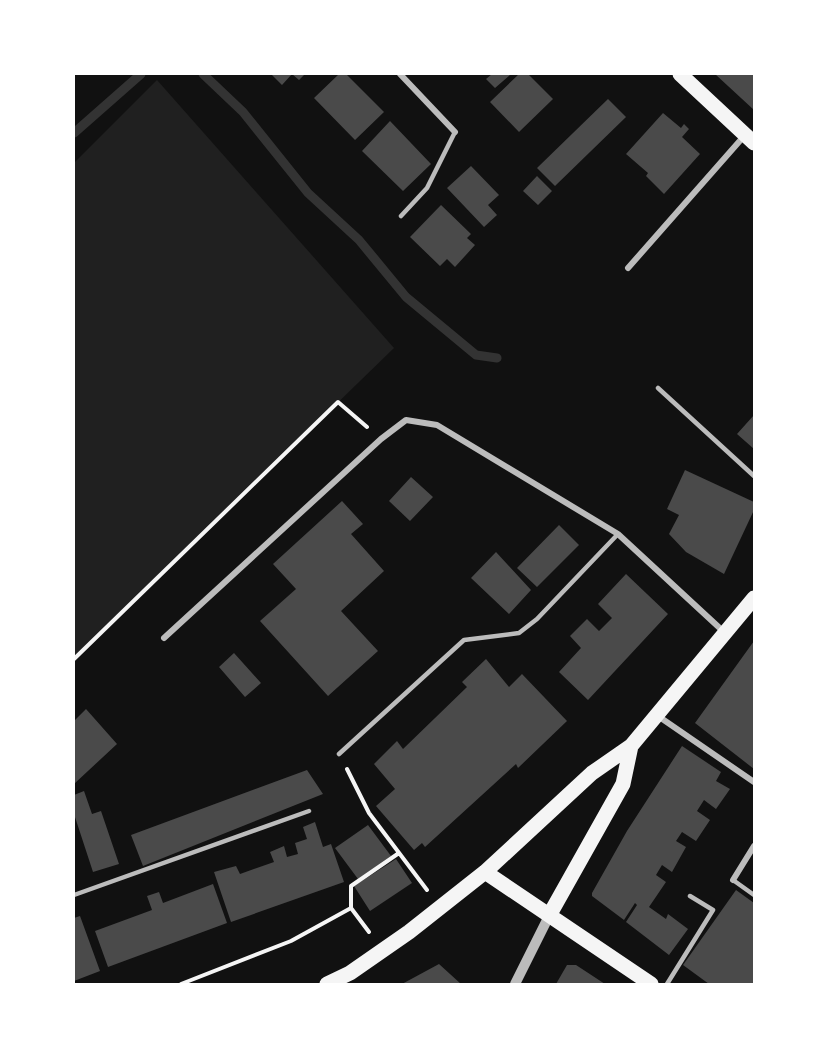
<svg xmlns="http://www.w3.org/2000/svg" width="828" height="1058" font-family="'PT Sans Narrow',sans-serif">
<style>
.green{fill:#202020}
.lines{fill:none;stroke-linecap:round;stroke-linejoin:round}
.stream{stroke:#333;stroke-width:9}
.building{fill:#4a4a4a}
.path{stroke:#f5f5f5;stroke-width:4}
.service{stroke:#bcbcbc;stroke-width:4.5}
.minor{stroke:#bcbcbc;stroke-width:6}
.tertiary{stroke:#bcbcbc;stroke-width:10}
.primary{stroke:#f5f5f5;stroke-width:15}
</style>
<rect width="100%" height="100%" fill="#111"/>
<path class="green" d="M 157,80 L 394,348 L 74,659 L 74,163 Z"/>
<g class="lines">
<path class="stream" d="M 203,74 L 243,112 L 308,193 L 359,240 L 406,297 L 476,355 L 497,358
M 74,133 L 141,74"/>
</g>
<path class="building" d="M 271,74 L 305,74 L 299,80 L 292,74 L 282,85 Z
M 339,74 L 346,74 L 384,112 L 355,140 L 314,98 Z
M 492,74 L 511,74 L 495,88 L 486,79 Z
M 519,74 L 528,74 L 553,99 L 519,132 L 490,102 Z
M 715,74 L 754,74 L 754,110 Z
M 608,99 L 626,117 L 555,186 L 537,168 Z
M 663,113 L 681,128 L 684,124 L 689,129 L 682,137 L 700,154 L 664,194 L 646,176 L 648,173 L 626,154 Z
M 390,121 L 431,164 L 403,191 L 362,151 Z
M 471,166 L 499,195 L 488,205 L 497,215 L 484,227 L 447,188 Z
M 537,176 L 552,191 L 538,205 L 523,191 Z
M 441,205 L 471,234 L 467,238 L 475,245 L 455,267 L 447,259 L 440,266 L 410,237 Z
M 754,415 L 754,449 L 737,434 Z
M 685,470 L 754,502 L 754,510 L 724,574 L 686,552 L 669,534 L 679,515 L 667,509 Z
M 411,477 L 433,497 L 410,521 L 389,501 Z
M 342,501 L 363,524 L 351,534 L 384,571 L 341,611 L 378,651 L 328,696 L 260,621 L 296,589 L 273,564 Z
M 559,525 L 579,545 L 537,587 L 517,568 Z
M 496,552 L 531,590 L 509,614 L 471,578 Z
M 626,574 L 668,614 L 588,700 L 559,672 L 581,648 L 570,636 L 587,619 L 599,631 L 612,618 L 598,604 Z
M 754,641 L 754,769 L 695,723 Z
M 234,653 L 261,683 L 245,697 L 219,667 Z
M 486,659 L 509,687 L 522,674 L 567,721 L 518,768 L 516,764 L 425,847 L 422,843 L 414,850 L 376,806 L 395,789 L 374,764 L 397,741 L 403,749 L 467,687 L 462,682 Z
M 86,709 L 117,744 L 74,784 L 74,721 Z
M 682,746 L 721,772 L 716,781 L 730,789 L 716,809 L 704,800 L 697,811 L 710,820 L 696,841 L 682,832 L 676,841 L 686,847 L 672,872 L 662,865 L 656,875 L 666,882 L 649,907 L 666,919 L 668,914 L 688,929 L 669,955 L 626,922 L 637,905 L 635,903 L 624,920 L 592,896 L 592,893 L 627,831 Z
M 307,770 L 323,794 L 143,866 L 131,835 Z
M 84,791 L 92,814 L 101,811 L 119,864 L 93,872 L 74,814 L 74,795 Z
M 315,822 L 323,847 L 331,844 L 344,882 L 231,922 L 214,872 L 236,866 L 240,874 L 274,862 L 270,852 L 284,846 L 287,857 L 298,854 L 295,843 L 307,839 L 303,827 Z
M 368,825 L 391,856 L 358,879 L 335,848 Z
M 396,859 L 412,883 L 370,911 L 354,886 Z
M 213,884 L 227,923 L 108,967 L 95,931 L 152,910 L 147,896 L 159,892 L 163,903 Z
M 736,890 L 754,903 L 754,984 L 709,984 L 683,965 Z
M 80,916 L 100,971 L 74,981 L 74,918 Z
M 439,964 L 461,984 L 402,984 Z
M 567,965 L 576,965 L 605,984 L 556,984 Z"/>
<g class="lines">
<path class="path" d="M 74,659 L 338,402 L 367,427
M 347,769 L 369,813 L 427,890
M 369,932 L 351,908 L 351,886 L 399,853
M 181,984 L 291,941 L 351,908"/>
<path class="service" d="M 401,216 L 427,188 L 455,132
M 658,388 L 754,476
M 339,754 L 464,640 L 519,633 L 537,619 L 618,534
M 733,880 L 754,895
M 74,895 L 309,811
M 667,984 L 713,910 L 690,896"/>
<path class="minor" d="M 400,74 L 455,132
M 628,268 L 745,135
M 164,638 L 381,439 L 406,420 L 437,425 L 618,534 L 724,632
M 658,716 L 754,782
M 733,880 L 754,846"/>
<path class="tertiary" d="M 515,984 L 550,914"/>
<path class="primary" d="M 680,74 L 754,143
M 485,872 L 651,984
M 550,914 L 623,784 L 631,746
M 327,984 L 350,973 L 409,932 L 485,872 L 592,773 L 631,746 L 754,598"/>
</g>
<rect width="828" height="1058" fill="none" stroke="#ffffff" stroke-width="150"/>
</svg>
